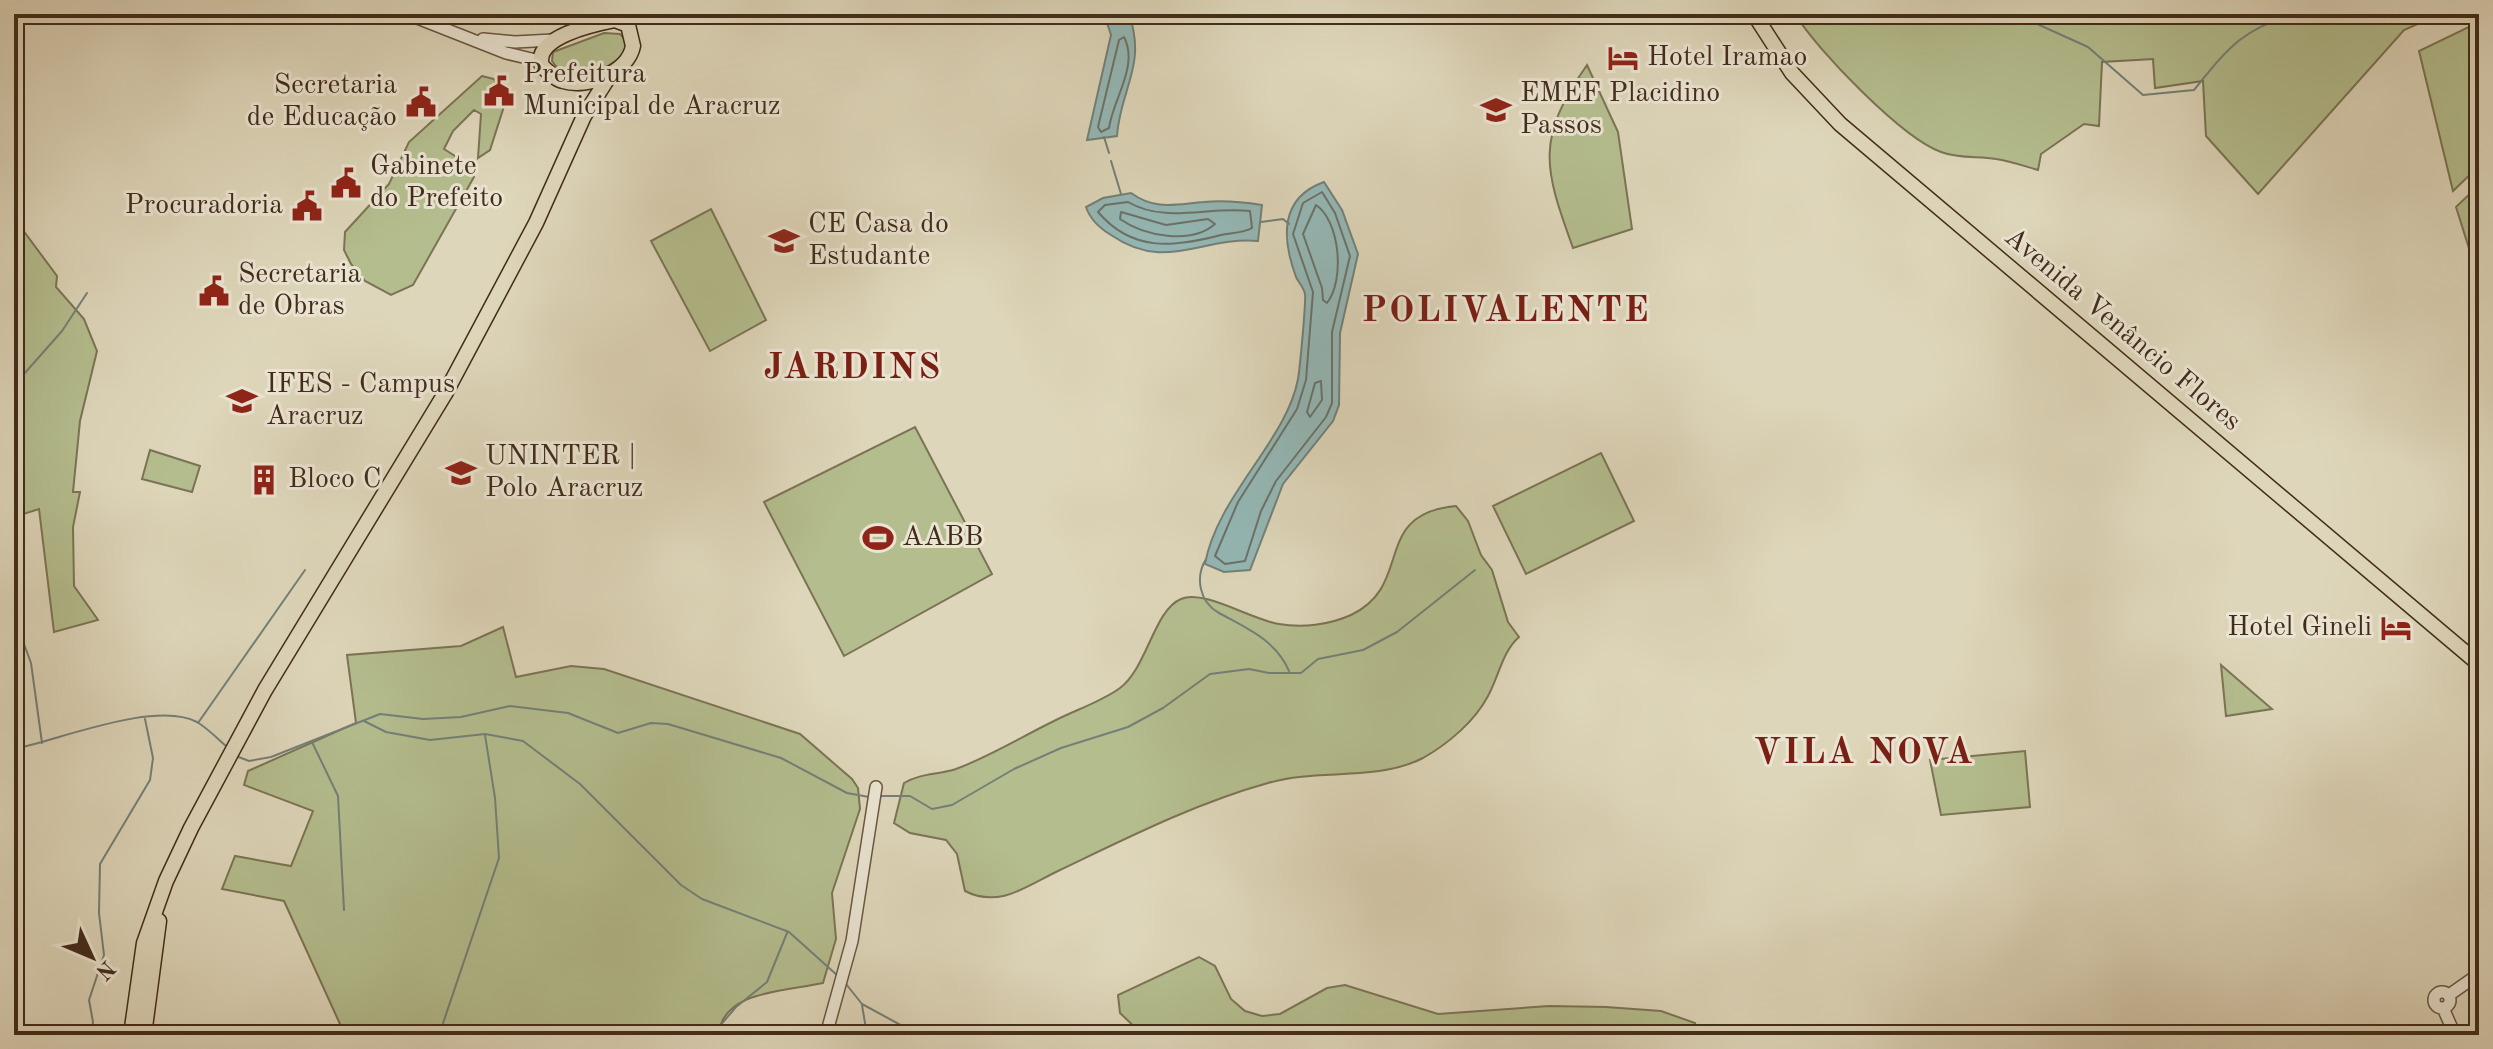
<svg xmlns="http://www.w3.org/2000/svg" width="2493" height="1049" font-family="'Old Standard TT',serif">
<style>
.green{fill:#b4bd8e;stroke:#7b7454;stroke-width:2}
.water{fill:#94b8b6;stroke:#738078;stroke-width:2}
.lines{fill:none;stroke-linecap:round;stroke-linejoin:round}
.shore{stroke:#6b7268;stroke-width:2}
.stream{stroke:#738078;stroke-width:2}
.minor-casing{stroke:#695642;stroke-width:14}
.major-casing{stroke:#422c1a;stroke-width:17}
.minor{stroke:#eae4d2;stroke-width:11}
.major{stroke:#ded6ba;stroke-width:14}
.labels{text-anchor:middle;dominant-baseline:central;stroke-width:6;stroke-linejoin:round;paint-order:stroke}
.poi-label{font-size:28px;fill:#422c1a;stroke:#eae4d2;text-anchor:start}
.street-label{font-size:28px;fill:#422c1a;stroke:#eae4d2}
.district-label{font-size:36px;font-weight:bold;letter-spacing:2px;fill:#7a1f14;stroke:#eae4d2}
</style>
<rect width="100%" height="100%" fill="#ded6ba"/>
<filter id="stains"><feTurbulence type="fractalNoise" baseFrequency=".0025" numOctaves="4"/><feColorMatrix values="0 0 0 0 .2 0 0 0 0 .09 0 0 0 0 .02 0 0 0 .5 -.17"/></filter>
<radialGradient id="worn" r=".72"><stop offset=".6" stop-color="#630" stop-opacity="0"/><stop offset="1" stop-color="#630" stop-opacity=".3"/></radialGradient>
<path class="green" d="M 1795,14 L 2440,14 L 2404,30 L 2258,194 L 2206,136 L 2203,81 L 2155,88 L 2153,59 L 2102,62 L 2099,126 L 2084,124 L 2041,154 L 2038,170 C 2024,166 2010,161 1996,159 C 1978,156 1960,159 1941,152 C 1902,138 1817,50 1795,14 Z
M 2479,22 L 2479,166 L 2453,191 L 2419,51 Z
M 604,33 L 620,34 L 627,41 L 626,53 C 606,70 570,89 552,61 L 553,52 Z
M 1587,65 L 1618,132 L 1632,229 L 1573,248 C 1544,168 1535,139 1587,65 Z
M 482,76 L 494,79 L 506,100 L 490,150 L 478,158 L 481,114 L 474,110 L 453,131 L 444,149 L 474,168 L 474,177 L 413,285 L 391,295 L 365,281 L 351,264 L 344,250 L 345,232 L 389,184 L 409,142 Z
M 2479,185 L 2479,280 L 2456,207 Z
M 711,209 L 766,320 L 710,351 L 651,241 Z
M 14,218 L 57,276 L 56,287 L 84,319 L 97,351 L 80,421 L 73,492 L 80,492 L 73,527 L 74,586 L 98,620 L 54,632 L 39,509 L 14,517 Z
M 915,427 L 992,574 L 844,656 L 764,502 Z
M 150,450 L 200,466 L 192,492 L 142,479 Z
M 1601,453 L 1634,521 L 1526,574 L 1493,506 Z
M 1456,506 L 1468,521 L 1481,555 L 1492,570 L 1508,622 L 1519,637 C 1502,652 1499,676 1488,696 C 1475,721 1448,744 1423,758 C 1376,782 1318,768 1268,783 C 1196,803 1127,838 1060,870 C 1028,885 1000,909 965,891 L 957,854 L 946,840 L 910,833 L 894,823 L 904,783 C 921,773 937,775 956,769 C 991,756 1021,737 1054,721 C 1075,710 1101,702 1120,688 C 1147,668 1154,610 1181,599 C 1204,589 1252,620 1279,624 C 1302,628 1329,625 1351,615 C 1415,585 1370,514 1456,506 Z
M 503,627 L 516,677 L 571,666 L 604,669 L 800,734 L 852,779 L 858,788 L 860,809 L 832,893 L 836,939 L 823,983 C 789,991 721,990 719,1035 L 345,1035 L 284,901 L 222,889 L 235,856 L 291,866 L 313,811 L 244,785 L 248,771 L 356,723 L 347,655 L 461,646 Z
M 2221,665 L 2272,709 L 2226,716 Z
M 2025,751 L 2030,807 L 1941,815 L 1930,760 Z
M 1199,957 L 1215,966 L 1231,999 L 1245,1011 L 1262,1016 L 1280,1014 L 1327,988 L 1345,985 L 1438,1014 L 1549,1006 L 1606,1007 L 1661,1011 L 1695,1023 L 1698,1035 L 1143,1035 L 1120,1013 L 1118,995 Z"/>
<path class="water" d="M 1104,14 L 1129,14 C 1147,66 1120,89 1117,136 L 1087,140 L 1111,35 Z
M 1324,182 L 1342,210 L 1358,254 L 1340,333 L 1339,405 L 1333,421 L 1283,484 L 1250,570 L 1224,572 L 1205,564 C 1217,496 1287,440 1298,379 C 1300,367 1306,303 1305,294 C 1304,288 1299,283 1296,277 C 1282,239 1279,198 1324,182 Z
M 1131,193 C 1156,211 1176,204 1204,202 C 1224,200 1243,202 1262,205 L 1258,241 C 1202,236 1166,273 1111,235 C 1101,229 1090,219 1086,207 L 1103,198 Z"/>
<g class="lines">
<path class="shore" d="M 1124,37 C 1139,66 1113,99 1109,128 L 1101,132 L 1098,127 L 1119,40 Z
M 1322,192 L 1335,213 L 1350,256 L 1332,332 L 1332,403 L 1326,417 L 1276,481 L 1261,511 L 1245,561 L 1225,564 L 1215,556 L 1238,502 L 1297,409 L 1306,380 L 1313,292 L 1293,234 L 1303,203 Z
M 1128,202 C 1166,224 1208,206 1250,211 L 1252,228 C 1244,233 1231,233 1221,235 C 1175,247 1133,253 1098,212 L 1105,205 Z
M 1316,205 C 1340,221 1345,280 1327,303 L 1323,300 L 1322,288 L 1303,234 Z
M 1121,212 L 1166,225 L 1208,219 L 1215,224 C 1191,245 1144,236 1120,219 Z
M 1321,381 L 1322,400 L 1310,417 L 1307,412 L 1315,383 Z"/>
<path class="stream" d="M 2015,14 L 2088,47 L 2143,95 L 2194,90 C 2228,48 2243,28 2296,14
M 1104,137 L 1109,153
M 1111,161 L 1121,194
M 1261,222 L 1283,219 L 1289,224
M 14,358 L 23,375 L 14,461
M 24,374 L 62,331 L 87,293
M 1206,559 C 1195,577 1199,602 1219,613 C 1246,628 1276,640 1289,671
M 14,617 L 31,663 L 42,743
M 364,721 L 386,732 L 430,740 L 485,734 L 523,741 L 580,784 L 681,885 L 702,899 L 789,932 L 838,976
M 198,723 L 305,570
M 312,742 L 338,796 L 344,910
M 14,749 C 59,740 155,700 197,722 C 207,728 217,738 226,746
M 236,756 L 249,761 L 271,757 L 380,714 L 423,719 L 461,717 L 510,706 L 568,713 L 618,733 L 651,723 L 668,724 L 781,758 L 847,793 L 869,797
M 879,796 L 910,796 L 932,809 L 952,805 L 1014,769 L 1061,748 L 1128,727 L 1163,708 L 1210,674 L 1249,669 L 1269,673 L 1301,673 L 1318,659 L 1363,650 L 1397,632 L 1475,570
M 846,984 L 862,1004 L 919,1035
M 862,1005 L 867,1035
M 91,1035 L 93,1022 L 89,1000 L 104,955 L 99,913 L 100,864 L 150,780 L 153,758 L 145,719
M 439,1035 L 499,858 L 495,798 L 485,735
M 712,1035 L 736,1007 L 767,982 L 787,933"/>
<g class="minor-casing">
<path id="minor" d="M 407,14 L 506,53 L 540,61
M 483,39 L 515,42 L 553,40
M2434 1000a8 8 0 1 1 16 0a8 8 0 1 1-16 0Z
M 2449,995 L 2479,974
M 2443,1008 L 2455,1035
M 826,1035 L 852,941 L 876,787"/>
</g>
<g class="major-casing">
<path id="major" d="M 1754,14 L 1792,73 L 1840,124 L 2479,664
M 615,20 L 628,25 L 633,46 C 628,72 588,89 563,81 C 555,79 548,72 542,66 C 532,37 595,24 615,20 Z
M 131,1035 L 144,943 L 166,881 L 191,828 L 265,690 L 446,392 L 536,223 L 584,116 L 610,75
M 144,1035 L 159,921"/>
</g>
<use href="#minor" class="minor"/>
<use href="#major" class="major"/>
</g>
<defs>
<g id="hotel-bare" transform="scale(2.4)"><path d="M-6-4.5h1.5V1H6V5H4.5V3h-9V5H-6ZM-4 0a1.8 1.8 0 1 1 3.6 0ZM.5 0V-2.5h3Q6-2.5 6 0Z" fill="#8f2418" stroke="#eae4d2" stroke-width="2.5" paint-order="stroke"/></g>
<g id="civic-bare" transform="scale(2.4)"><path d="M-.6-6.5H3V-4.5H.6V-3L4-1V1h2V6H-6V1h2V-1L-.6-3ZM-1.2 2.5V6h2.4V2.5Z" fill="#8f2418" stroke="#eae4d2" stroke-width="2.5" paint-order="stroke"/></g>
<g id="school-bare" transform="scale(2.4)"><path d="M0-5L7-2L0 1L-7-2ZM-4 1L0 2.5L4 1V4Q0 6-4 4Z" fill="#8f2418" stroke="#eae4d2" stroke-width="2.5" paint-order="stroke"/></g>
<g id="university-bare" transform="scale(2.4)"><path d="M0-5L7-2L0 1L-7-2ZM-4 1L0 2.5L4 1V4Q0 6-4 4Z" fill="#8f2418" stroke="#eae4d2" stroke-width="2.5" paint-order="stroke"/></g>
<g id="building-bare" transform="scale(2.4)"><path d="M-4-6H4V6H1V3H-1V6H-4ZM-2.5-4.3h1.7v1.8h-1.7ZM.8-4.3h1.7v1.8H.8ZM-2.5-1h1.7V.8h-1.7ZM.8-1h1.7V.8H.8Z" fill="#8f2418" stroke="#eae4d2" stroke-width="2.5" paint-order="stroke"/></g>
<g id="stadium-bare" transform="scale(2.4)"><path d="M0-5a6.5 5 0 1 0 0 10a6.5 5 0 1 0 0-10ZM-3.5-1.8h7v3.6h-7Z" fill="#8f2418" stroke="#eae4d2" stroke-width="2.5" paint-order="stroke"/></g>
</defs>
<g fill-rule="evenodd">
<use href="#hotel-bare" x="1623" y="58"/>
<use href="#civic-bare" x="499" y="91"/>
<use href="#civic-bare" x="421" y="102"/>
<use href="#school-bare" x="1496" y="110"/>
<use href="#civic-bare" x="346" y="183"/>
<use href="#civic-bare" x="307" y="206"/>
<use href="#school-bare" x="784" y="241"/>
<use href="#civic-bare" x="214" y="291"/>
<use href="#university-bare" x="242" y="401"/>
<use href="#university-bare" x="461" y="473"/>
<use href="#building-bare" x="264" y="480"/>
<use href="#stadium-bare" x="878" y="538"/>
<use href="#hotel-bare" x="2396" y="628"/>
</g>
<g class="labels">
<g class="poi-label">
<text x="1647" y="58">Hotel Iramao</text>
<text x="523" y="75">Prefeitura<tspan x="523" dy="32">Municipal de Aracruz</tspan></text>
<text x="397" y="86" text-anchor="end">Secretaria<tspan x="397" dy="32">de Educação</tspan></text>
<text x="1520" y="94">EMEF Placidino<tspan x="1520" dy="32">Passos</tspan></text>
<text x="370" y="167">Gabinete<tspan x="370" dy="32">do Prefeito</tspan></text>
<text x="283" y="206" text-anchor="end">Procuradoria</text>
<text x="808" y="225">CE Casa do<tspan x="808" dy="32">Estudante</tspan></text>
<text x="238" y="275">Secretaria<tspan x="238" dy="32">de Obras</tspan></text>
<text x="266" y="385">IFES - Campus<tspan x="266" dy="32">Aracruz</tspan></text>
<text x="485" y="457">UNINTER |<tspan x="485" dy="32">Polo Aracruz</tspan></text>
<text x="288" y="480">Bloco C</text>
<text x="902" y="538">AABB</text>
<text x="2372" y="628" text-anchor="end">Hotel Gineli</text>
</g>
<g class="street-label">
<text transform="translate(2122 330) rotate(40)">Avenida Venâncio Flores</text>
</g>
<g class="district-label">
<text x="1506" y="312">POLIVALENTE</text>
<text x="853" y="369">JARDINS</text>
<text x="1864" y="754">VILA NOVA</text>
</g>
</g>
<rect width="2493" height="1049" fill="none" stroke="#ded6ba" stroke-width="48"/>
<rect x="16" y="16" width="2461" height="1017" fill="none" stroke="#422c1a" stroke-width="4"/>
<rect x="24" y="24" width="2445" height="1001" fill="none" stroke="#422c1a" stroke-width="2"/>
<g transform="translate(92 957) rotate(134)" stroke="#eae4d2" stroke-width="6" paint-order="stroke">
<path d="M0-6L14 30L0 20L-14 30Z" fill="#422c1a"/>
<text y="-12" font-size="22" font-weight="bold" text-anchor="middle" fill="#422c1a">N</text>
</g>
<rect width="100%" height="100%" filter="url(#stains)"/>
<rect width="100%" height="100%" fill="url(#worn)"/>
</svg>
